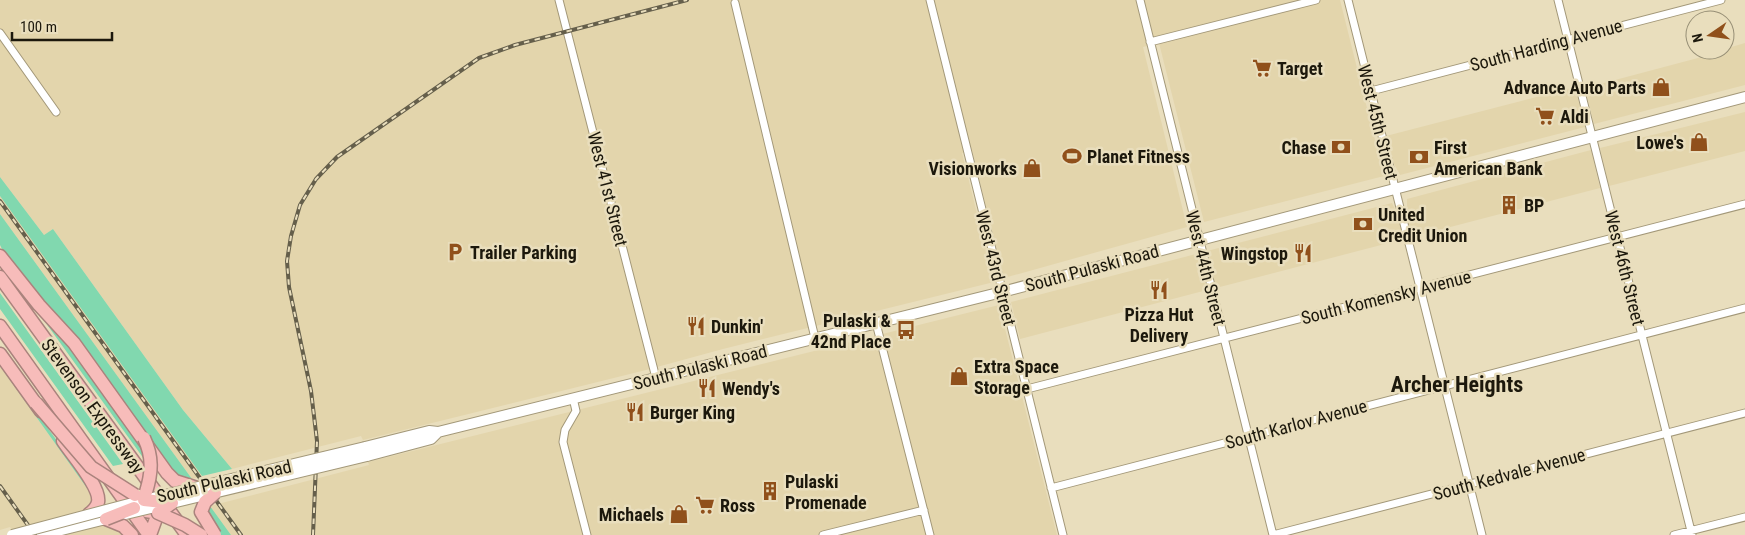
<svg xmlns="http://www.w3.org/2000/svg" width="1745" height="535" font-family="'Roboto Condensed',sans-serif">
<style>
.built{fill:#e3d5ac}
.green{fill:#81d8af}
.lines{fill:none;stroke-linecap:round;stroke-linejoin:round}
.minor-casing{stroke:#a39879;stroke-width:9}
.secondary-casing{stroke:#a39879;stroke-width:12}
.motorway-casing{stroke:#aa837d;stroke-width:15}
.minor{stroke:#fff;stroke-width:7}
.secondary{stroke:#fff;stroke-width:10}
.motorway{stroke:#f7bcba;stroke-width:12}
.rail-casing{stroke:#655f4b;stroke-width:4}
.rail{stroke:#e9debd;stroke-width:2;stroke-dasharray:5.5;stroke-linecap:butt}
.secondary-bridge-casing{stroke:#a39879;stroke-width:12;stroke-linecap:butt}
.motorway-bridge-casing{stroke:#aa837d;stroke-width:15;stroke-linecap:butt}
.secondary-bridge{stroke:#fff;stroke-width:10}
.motorway-bridge{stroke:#f7bcba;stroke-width:12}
.labels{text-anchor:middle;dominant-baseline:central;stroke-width:5;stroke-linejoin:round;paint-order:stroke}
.street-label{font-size:18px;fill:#1c180c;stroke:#e9debd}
.poi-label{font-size:18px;font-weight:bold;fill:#1c180c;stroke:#e9debd;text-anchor:start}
.district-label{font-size:22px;font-weight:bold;fill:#1c180c;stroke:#e9debd}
</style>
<rect width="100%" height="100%" fill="#e9debd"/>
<path class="built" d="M 0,0 L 1340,0 L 1384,176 L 1204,222 L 1159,43 L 1143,47 L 1187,227 L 1004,278 L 972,150 L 962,153 L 994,282 L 723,349 L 646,370 L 363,440 L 361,436 L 232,469 L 183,410 L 53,229 L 44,235 L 0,177 Z
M 1745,43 L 1745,85 L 1594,124 L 1585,88 L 1728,50 L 1728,48 Z
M 1575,87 L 1585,127 L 1400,175 L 1393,162 L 1386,136 Z
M 1745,112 L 1745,151 L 1609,186 L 1600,148 Z
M 1591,150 L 1600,188 L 1412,237 L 1407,218 L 1407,199 Z
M 0,196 L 202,476 L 192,479 L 0,214 Z
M 1392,203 L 1398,216 L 1404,239 L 1216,288 L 1207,251 Z
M 1196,254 L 1207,290 L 1020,339 L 1011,302 Z
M 999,305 L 1057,535 L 231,535 L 210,506 L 369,465 L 368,462 Z
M 0,366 L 94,498 L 122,535 L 16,535 L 10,527 L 0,530 Z"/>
<path class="green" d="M 0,177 L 44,235 L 53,229 L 183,410 L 232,469 L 202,476 L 0,196 Z
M 0,214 L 192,479 L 177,476 L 8,261 L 0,245 Z
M 0,293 L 123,464 L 113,466 L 0,309 Z
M 35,308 L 61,336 L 139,439 L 146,458 L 144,459 Z
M 0,362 L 92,489 L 94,498 L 0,366 Z
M 210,506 L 231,535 L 218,535 L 206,518 Z"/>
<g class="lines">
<g class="minor-casing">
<path id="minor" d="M 559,0 L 656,378
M 930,0 L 1063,535
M 1140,0 L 1273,535
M 1348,0 L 1482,535
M 1558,0 L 1692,535
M 735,3 L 815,338
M 0,33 L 56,112
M 1150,42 L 1316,0
M 1371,91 L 1721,0
M 876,323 L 930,535
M 1027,389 L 1745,204
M 573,398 L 576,411 L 565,430 L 563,442 L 587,535
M 1051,488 L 1745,308
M 823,535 L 924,510
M 1273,535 L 1745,413
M 1674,535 L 1745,517"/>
</g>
<g class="secondary-casing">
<path id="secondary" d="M 365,447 L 429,431 L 438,432 L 1002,292 L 1745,97
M 367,456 L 431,439 L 438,432
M 41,535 L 106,519"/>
</g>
<g class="motorway-casing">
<path id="motorway" d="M 0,256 L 39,305 L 74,343 L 167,473 L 175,481 L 197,488
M 0,277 L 187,535
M 0,326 L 149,535
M 0,354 L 41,411
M 63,441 C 72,455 101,487 98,502 C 97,508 93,511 89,514
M 146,511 L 158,513 L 150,535
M 106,519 L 123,526 L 132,535"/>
</g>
<use href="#minor" class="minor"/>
<use href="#secondary" class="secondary"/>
<use href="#motorway" class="motorway"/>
<g class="rail-casing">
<path id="rail" d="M 0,201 L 241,535
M 0,486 L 35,535
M 313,535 L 317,441 L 311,391 L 289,287 L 287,261 L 291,236 L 300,205 L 316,179 L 337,157 L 479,58 L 515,45 L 687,0"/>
</g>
<use href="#rail" class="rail"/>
<g class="secondary-bridge-casing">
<path id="secondary-bridge" d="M 126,514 L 367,456
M 12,535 L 144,500 L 365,447"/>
</g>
<g class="motorway-bridge-casing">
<path id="motorway-bridge" d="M 36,403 L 91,467 L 135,495
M 144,438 C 153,457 152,472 146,492
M 144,500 L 172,503
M 172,503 L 158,513 L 185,525 L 201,535
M 106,519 L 134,508
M 215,535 L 201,512 L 205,502 L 215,493"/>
</g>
<use href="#secondary-bridge" class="secondary-bridge"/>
<use href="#motorway-bridge" class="motorway-bridge"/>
</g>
<defs>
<g id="supermarket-bare" transform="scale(1.5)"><path d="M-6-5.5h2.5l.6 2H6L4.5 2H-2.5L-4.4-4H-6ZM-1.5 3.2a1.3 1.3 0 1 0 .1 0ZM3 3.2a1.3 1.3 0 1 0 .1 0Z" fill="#90501b" stroke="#e9debd" stroke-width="2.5" paint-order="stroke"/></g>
<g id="shop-bare" transform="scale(1.5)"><path d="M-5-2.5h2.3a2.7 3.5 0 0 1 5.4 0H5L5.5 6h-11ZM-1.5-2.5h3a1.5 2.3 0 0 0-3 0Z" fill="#90501b" stroke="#e9debd" stroke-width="2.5" paint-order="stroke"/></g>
<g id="bank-bare" transform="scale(1.5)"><path d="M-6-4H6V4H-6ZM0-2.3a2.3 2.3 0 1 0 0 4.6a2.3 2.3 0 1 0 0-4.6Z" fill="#90501b" stroke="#e9debd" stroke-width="2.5" paint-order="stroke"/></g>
<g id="stadium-bare" transform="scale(1.5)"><path d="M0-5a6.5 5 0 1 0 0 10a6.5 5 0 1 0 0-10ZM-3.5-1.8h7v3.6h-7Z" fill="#90501b" stroke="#e9debd" stroke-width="2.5" paint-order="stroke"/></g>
<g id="building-bare" transform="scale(1.5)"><path d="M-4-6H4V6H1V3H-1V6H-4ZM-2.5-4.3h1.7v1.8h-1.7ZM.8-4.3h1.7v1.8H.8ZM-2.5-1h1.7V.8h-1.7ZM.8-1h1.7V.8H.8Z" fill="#90501b" stroke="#e9debd" stroke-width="2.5" paint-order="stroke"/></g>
<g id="parking-bare" transform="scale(1.5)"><path d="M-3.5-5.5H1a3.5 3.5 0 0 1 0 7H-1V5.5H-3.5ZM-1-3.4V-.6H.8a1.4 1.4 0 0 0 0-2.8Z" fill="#90501b" stroke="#e9debd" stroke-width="2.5" paint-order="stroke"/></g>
<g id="restaurant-bare" transform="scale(1.5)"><path d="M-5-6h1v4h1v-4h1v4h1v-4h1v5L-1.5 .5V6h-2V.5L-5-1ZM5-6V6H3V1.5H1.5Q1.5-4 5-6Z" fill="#90501b" stroke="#e9debd" stroke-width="2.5" paint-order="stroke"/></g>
<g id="bus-bare" transform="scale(1.5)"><path d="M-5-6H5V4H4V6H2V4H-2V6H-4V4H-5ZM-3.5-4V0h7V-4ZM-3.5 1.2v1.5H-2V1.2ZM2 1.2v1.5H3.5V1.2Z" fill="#90501b" stroke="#e9debd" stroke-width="2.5" paint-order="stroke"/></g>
</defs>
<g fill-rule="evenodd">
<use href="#supermarket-bare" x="1262" y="68"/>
<use href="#shop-bare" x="1661" y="87"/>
<use href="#supermarket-bare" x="1545" y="116"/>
<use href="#shop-bare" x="1699" y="142"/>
<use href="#bank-bare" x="1341" y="147"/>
<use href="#stadium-bare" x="1072" y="156"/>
<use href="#bank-bare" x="1419" y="157"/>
<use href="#shop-bare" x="1032" y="168"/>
<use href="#building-bare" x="1509" y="205"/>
<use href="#bank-bare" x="1363" y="224"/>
<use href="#parking-bare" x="455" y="252"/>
<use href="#restaurant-bare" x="1303" y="253"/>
<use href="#restaurant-bare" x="1159" y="290"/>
<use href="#restaurant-bare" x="696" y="326"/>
<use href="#bus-bare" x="906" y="330"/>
<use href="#shop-bare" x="959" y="376"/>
<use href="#restaurant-bare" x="707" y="388"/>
<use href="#restaurant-bare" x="635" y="412"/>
<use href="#building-bare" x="770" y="491"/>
<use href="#supermarket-bare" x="705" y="505"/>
<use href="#shop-bare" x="679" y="514"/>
</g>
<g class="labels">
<g class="street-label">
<text transform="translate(1546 45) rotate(-15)">South Harding Avenue</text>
<text transform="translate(1378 122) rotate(76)">West 45th Street</text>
<text transform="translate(608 189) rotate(76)">West 41st Street</text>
<text transform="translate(996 268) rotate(76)">West 43rd Street</text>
<text transform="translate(1092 268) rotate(-15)">South Pulaski Road</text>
<text transform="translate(1206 268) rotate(76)">West 44th Street</text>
<text transform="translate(1625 268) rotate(76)">West 46th Street</text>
<text transform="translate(1386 297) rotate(-14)">South Komensky Avenue</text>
<text transform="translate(700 367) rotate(-14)">South Pulaski Road</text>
<text transform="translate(93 406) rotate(54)">Stevenson Expressway</text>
<text transform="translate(1296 424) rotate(-15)">South Karlov Avenue</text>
<text transform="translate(1509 474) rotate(-15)">South Kedvale Avenue</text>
<text transform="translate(224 481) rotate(-13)">South Pulaski Road</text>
</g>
<g class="poi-label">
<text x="1277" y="68">Target</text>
<text x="1646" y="87" text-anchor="end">Advance Auto Parts</text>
<text x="1560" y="116">Aldi</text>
<text x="1684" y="142" text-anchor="end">Lowe's</text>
<text x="1326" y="147" text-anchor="end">Chase</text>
<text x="1434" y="147">First<tspan x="1434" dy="21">American Bank</tspan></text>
<text x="1087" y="156">Planet Fitness</text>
<text x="1017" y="168" text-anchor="end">Visionworks</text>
<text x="1524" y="205">BP</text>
<text x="1378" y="214">United<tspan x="1378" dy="21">Credit Union</tspan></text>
<text x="470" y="252">Trailer Parking</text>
<text x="1288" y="253" text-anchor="end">Wingstop</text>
<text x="1159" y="314" text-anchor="middle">Pizza Hut<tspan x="1159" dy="21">Delivery</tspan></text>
<text x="891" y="320" text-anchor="end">Pulaski &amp;<tspan x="891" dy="21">42nd Place</tspan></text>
<text x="711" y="326">Dunkin'</text>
<text x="974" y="366">Extra Space<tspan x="974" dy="21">Storage</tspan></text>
<text x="722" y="388">Wendy's</text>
<text x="650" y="412">Burger King</text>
<text x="785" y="481">Pulaski<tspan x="785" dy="21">Promenade</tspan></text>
<text x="720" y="505">Ross</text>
<text x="664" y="514" text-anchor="end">Michaels</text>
</g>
<g class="district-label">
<text x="1457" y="384">Archer Heights</text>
</g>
</g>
<g transform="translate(1710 35) rotate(257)"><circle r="24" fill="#e9debd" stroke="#978f76"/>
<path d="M0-4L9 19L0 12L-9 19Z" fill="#90501b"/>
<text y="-8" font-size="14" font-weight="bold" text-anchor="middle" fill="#1c180c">N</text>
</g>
<path d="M12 32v8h100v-8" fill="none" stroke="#1c180c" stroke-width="2.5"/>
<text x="20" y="32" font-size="15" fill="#1c180c" stroke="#e9debd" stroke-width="4" paint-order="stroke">100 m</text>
</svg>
